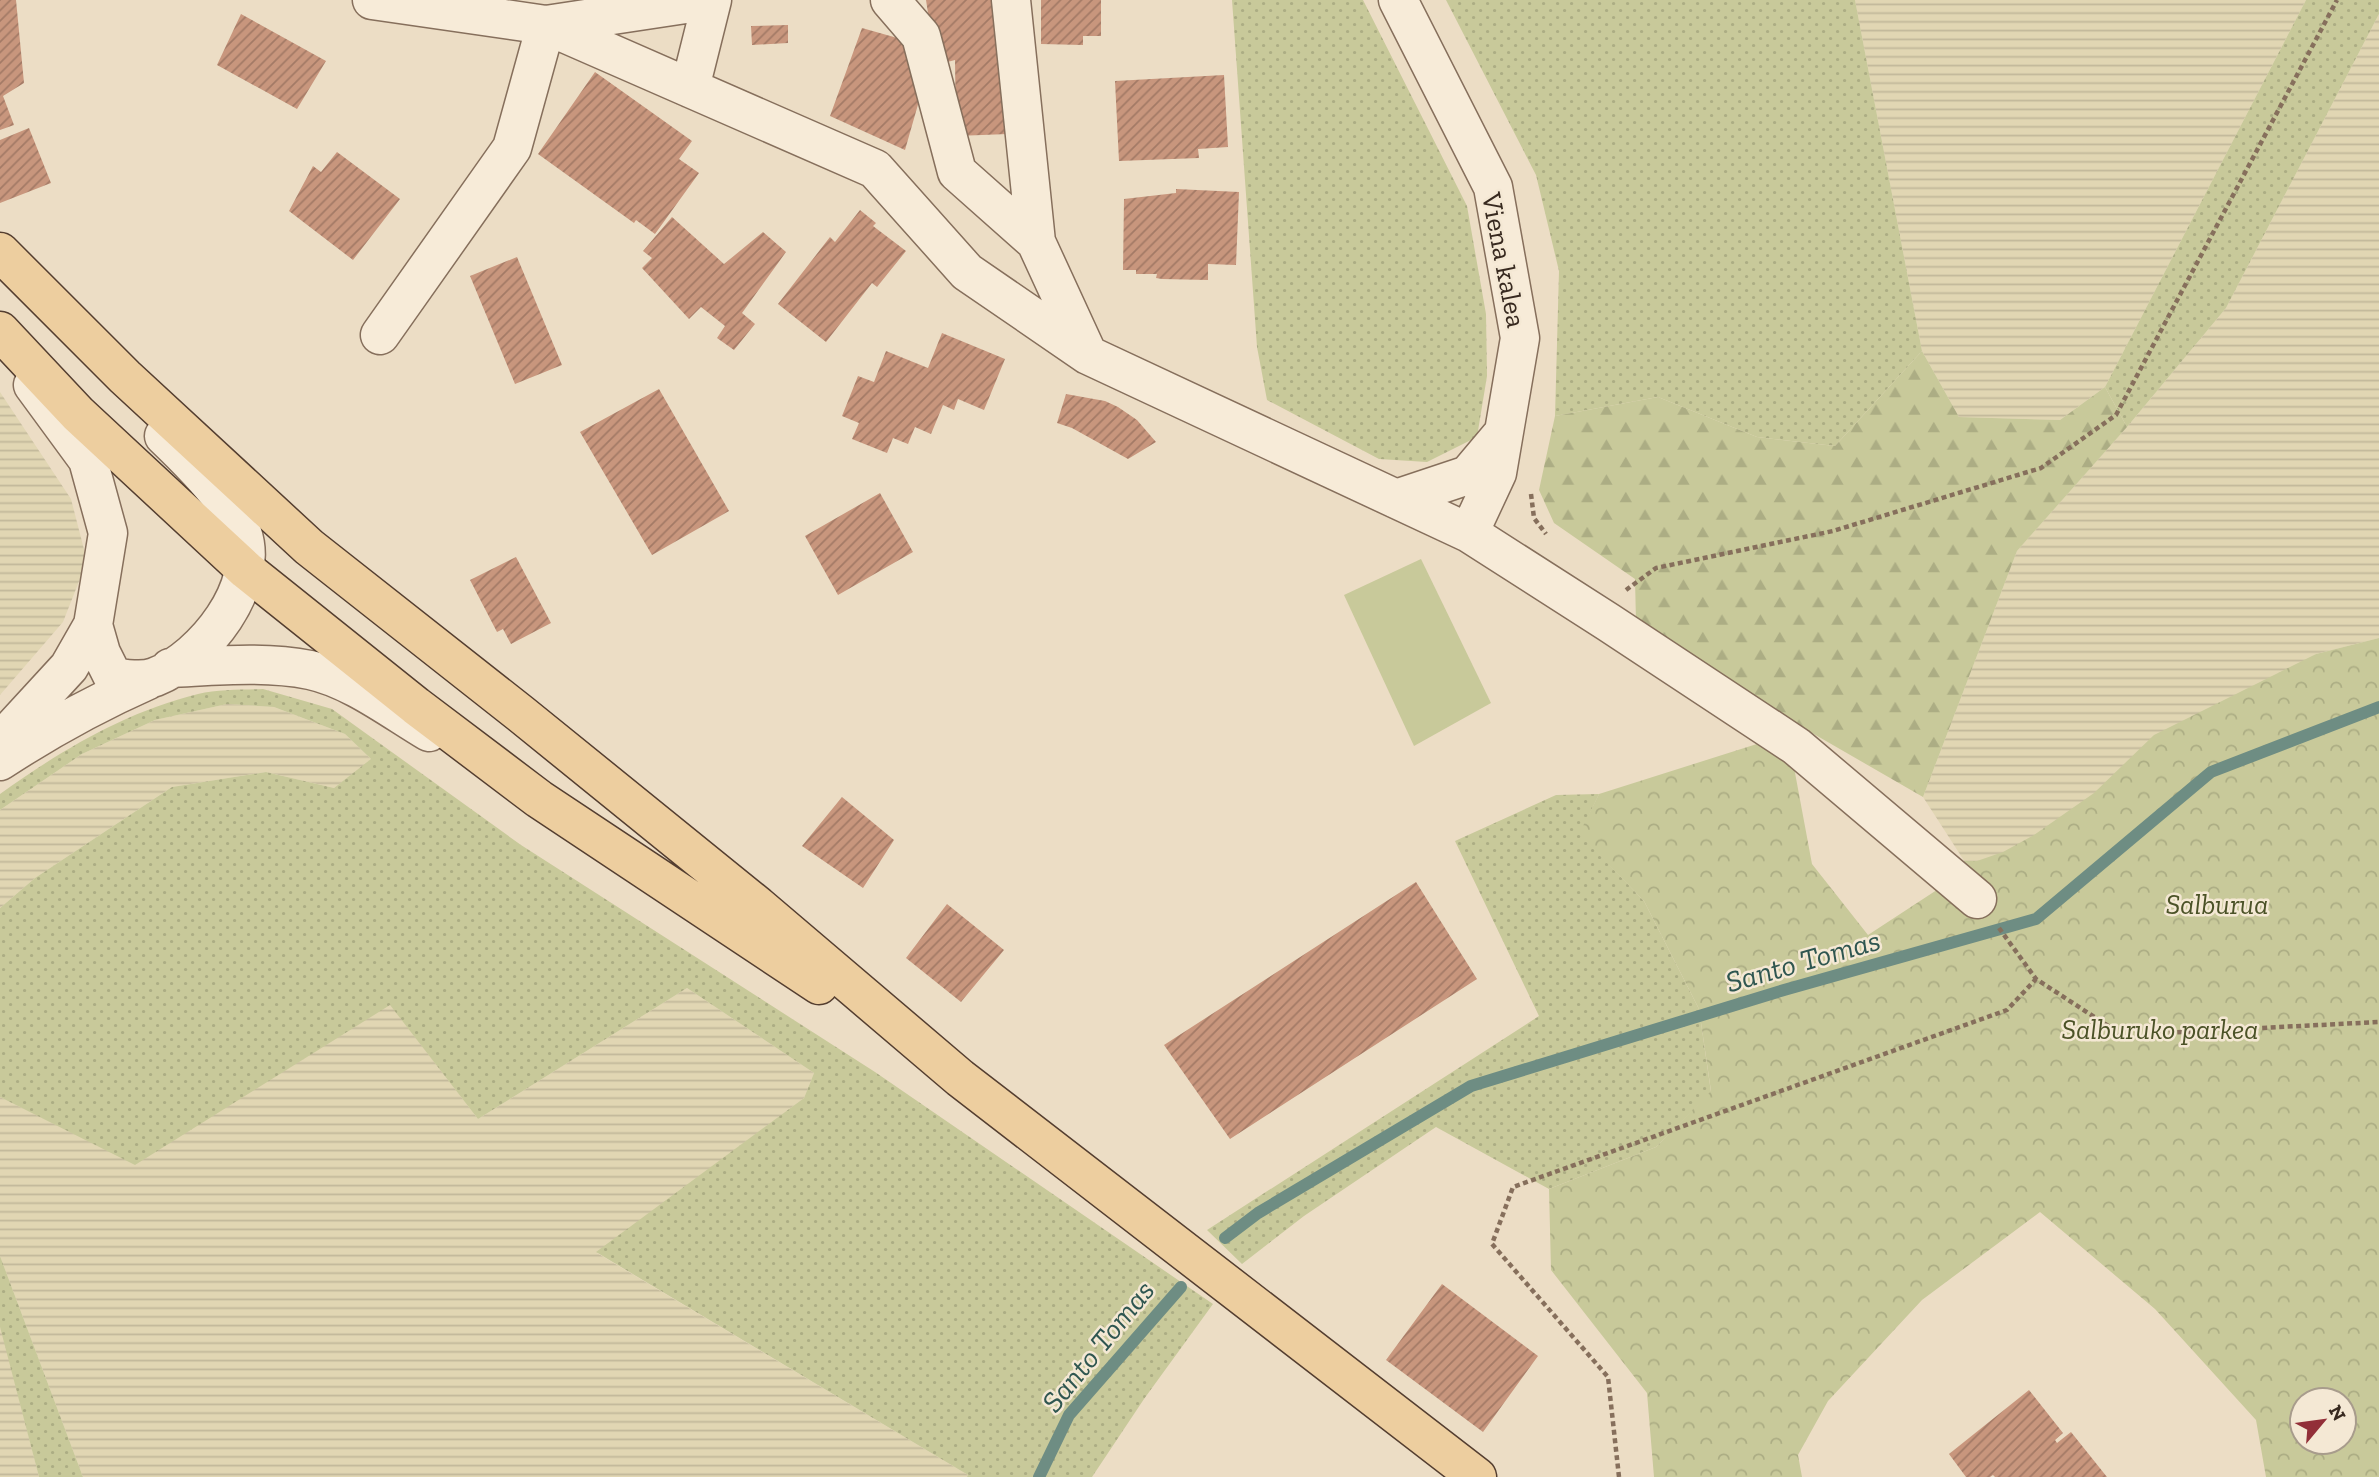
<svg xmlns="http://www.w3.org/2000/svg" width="2379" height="1477" font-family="'Zilla Slab',serif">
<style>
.farmland{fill:url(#farmland-rules)}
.grass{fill:url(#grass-dots)}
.forest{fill:url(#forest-firs)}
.park{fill:url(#park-crowns);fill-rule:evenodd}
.pitch{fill:#c8c99a}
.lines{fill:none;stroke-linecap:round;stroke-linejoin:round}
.stream{stroke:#6e8d83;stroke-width:12}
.building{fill:url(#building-hatch)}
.minor-casing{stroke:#866f5c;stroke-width:41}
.major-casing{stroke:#543e30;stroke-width:41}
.path{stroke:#866f5c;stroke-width:4.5;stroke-dasharray:5 3.5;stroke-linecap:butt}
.minor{stroke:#f7ebd8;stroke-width:38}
.major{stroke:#edce9f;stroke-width:38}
.labels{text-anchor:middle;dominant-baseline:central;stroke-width:5;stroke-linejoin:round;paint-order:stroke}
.street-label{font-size:28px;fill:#37291f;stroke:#f4e8d4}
.park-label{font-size:28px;font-style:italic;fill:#4b5227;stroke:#f4e8d4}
.water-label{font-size:30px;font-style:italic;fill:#2f5650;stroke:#f4e8d4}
</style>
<defs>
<pattern id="farmland-rules" width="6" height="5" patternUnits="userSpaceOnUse" patternTransform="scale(1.75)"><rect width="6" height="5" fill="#e1d6b3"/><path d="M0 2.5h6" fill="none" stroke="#c2b89a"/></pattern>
<pattern id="grass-dots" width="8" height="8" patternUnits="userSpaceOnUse" patternTransform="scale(1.75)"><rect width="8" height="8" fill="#c8c99a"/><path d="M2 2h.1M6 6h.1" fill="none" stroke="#acad84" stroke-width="1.8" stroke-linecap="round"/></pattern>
<pattern id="forest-firs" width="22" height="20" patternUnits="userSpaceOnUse" patternTransform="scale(1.75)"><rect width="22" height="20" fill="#c8c99a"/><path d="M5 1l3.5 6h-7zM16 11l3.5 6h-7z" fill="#acad84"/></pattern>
<pattern id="park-crowns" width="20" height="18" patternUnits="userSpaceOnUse" patternTransform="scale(1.75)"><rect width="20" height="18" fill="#c8c99a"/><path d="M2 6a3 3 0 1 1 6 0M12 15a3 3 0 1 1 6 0" fill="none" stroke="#acad84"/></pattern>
<pattern id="building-hatch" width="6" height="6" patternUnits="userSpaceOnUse" patternTransform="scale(1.75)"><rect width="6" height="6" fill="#c8967d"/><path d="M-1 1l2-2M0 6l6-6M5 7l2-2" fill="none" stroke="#a37a66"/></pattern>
</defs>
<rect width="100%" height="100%" fill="#ecddc5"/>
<path class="farmland" d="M 1855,0 L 2306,0 L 2105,387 L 2060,420 L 1959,417 L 1922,351 Z
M 2379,14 L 2379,638 L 2316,654 L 2038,847 L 1972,873 L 1923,797 L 2017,551 L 2127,427 L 2226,308 Z
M 0,392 L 71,499 L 87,561 L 63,622 L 0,695 Z
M 227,704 L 274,707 L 345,734 L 372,760 L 334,788 L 266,772 L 172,787 L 35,878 L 0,908 L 0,810 L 82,754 L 155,720 Z
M 687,988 L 814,1073 L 804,1098 L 597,1253 L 968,1475 L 967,1477 L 83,1477 L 0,1256 L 0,1097 L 135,1164 L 390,1004 L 478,1119 Z
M 0,1327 L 2,1331 L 39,1477 L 0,1477 Z"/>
<path class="grass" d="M 1232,0 L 1363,0 L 1467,206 L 1486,314 L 1487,376 L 1477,437 L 1427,462 L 1379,459 L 1267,400 L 1257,347 Z
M 1446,0 L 1855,0 L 1922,351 L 1835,446 L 1757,437 L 1658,397 L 1555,416 L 1559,271 L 1536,175 Z
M 2306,0 L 2379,0 L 2379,14 L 2226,308 L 2127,427 L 2105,387 Z
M 263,689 L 332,709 L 521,845 L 875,1072 L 1213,1304 L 1144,1399 L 1092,1477 L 967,1477 L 968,1475 L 596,1252 L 804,1098 L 814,1073 L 687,988 L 478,1119 L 390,1005 L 135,1165 L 0,1097 L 0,908 L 35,878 L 172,787 L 266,772 L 334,788 L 371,759 L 345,734 L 274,707 L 227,704 L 155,720 L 82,754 L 0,810 L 0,794 C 60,751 125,712 198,694 C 218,689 242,690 263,689 Z
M 1599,794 L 1580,834 L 1644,901 L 1699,1009 L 1711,1092 L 1656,1147 L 1549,1189 L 1436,1127 L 1304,1216 L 1242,1264 L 1207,1230 L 1539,1016 L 1455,841 L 1556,795 Z
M 0,1256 L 83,1477 L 39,1477 L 0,1327 Z"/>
<path class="forest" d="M 1922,351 L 1959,417 L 2060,420 L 2105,387 L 2127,427 L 2017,551 L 1923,797 L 1793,722 L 1636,622 L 1635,579 L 1554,523 L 1539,490 L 1555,416 L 1658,397 L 1757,437 L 1835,446 Z"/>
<path class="park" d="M 2379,638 L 2379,1477 L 2266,1477 L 2256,1420 L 2155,1309 L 2040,1212 L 1922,1300 L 1828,1401 L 1798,1455 L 1802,1477 L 1654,1477 L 1647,1393 L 1551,1270 L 1549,1189 L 1656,1147 L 1711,1091 L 1699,1009 L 1644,901 L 1579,834 L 1599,794 L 1760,743 L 1793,762 L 1812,864 L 1868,935 L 1949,882 L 1960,861 L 1977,861 L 2003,852 L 2034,835 L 2094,793 L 2154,735 L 2316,654 ZM 2302,1400 L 2344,1400 L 2344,1442 L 2302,1442 Z"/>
<path class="pitch" d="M 1421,559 L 1491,703 L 1414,746 L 1344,595 Z"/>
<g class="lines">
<path class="stream" d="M 1225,1238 L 1258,1213 L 1471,1086 L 1784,990 L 2036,919 L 2211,772 L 2379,707
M 1039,1477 L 1069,1415 L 1181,1287"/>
</g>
<path class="building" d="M 0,0 L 16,0 L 24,83 L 3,96 L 14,125 L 0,130 Z
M 926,0 L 1001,0 L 1008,134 L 956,136 L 955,60 L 936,65 Z
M 1041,0 L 1101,0 L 1101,36 L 1083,36 L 1083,45 L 1041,44 Z
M 241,14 L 326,61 L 297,109 L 217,65 Z
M 788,25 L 788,43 L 752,45 L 751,26 Z
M 862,28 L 908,41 L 923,87 L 905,150 L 830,116 Z
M 595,72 L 692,141 L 679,159 L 699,173 L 655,234 L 636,220 L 634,223 L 538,154 Z
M 1224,75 L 1228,147 L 1198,149 L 1199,158 L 1119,161 L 1115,81 Z
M 29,128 L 51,183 L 0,203 L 0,140 Z
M 337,152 L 400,199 L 353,260 L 289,211 L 313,166 L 321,172 Z
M 1176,189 L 1239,192 L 1236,265 L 1208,264 L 1208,280 L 1162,279 L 1156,278 L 1157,274 L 1136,274 L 1136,270 L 1123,270 L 1124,199 L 1176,193 Z
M 860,210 L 876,223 L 873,226 L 906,251 L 877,287 L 872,283 L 826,342 L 778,304 L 830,237 L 835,242 Z
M 672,217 L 724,264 L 763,232 L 786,252 L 742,313 L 755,324 L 734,350 L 717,338 L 725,326 L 701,307 L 689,319 L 642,268 L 652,258 L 643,251 Z
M 517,257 L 562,365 L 515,384 L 470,276 Z
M 942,333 L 1005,359 L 984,410 L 958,399 L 954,410 L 943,405 L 931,434 L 915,427 L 908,444 L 893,438 L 887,453 L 852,439 L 859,423 L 842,416 L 858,376 L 874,382 L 886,351 L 928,368 Z
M 659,389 L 729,511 L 652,555 L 580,432 Z
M 1066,394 L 1105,401 L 1118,407 L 1137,420 L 1156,442 L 1128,459 L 1072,428 L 1057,423 Z
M 880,493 L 913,552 L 838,595 L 805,536 Z
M 516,557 L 551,623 L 511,644 L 503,629 L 497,632 L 470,580 Z
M 842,797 L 894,840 L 863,888 L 802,846 Z
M 1416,882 L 1477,979 L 1230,1139 L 1164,1045 Z
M 947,904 L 1004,950 L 961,1002 L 906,958 Z
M 1442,1284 L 1538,1356 L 1483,1432 L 1386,1360 Z
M 2029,1390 L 2063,1433 L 2055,1440 L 2057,1443 L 2071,1432 L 2107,1477 L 1995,1477 L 1993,1475 L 1990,1477 L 1966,1477 L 1949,1454 Z"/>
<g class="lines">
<g class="minor-casing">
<path id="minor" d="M 372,0 L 546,25 L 875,169 L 967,272 L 1088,355 L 1469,533 L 1608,622 L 1796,746 L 1977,899
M 890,0 L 921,36 L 957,172 L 1036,242 L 1088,355
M 1011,0 L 1036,242
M 1398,0 L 1493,187 L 1520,338 L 1497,473 L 1469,533
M 690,88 L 712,0
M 380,335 L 512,148 L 546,25 L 712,0
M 33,385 L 88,460 L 108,533 L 93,625 L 101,653 L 113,677 C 126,679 142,682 155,677 C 204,658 261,586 242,532 C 231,501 188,459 164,436
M 1396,499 L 1468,475 L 1500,437
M 170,668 C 216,666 264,661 310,670 C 352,679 392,710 429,732
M 0,742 L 69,667 L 93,625
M 0,761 C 47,730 96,703 148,680"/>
</g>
<g class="major-casing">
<path id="major" d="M 0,252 L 125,377 L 309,547 L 521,714 L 758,906 L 960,1078 L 1477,1477
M 0,331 L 78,414 L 246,570 L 416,706 L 539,799 L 819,985"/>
</g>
<path class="path" d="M 1531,494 L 1534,518 L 1546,534
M 1626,590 L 1656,568 L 1833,531 L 2041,468 L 2116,415 L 2337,0
M 1999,928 L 2036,979 L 2122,1035 L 2379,1022
M 1619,1477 L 1608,1377 L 1492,1244 L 1513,1187 L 2007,1010 L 2036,979"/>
<use href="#minor" class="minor"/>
<use href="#major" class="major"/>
</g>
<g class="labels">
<g class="street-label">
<text transform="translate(1504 260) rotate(79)">Viena kalea</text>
</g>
<g class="park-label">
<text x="2217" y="904">Salburua</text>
<text x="2160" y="1029">Salburuko parkea</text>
</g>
<g class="water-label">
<text transform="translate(1803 961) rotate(-16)">Santo Tomas</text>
<text transform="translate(1098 1346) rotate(-51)">Santo Tomas</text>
</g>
</g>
<g transform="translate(2323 1421) rotate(61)"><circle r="33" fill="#f4e8d4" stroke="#a89c8c" stroke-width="2"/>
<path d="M0-5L12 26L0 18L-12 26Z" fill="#922f38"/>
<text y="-10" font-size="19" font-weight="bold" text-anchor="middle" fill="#37291f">N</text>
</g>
</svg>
